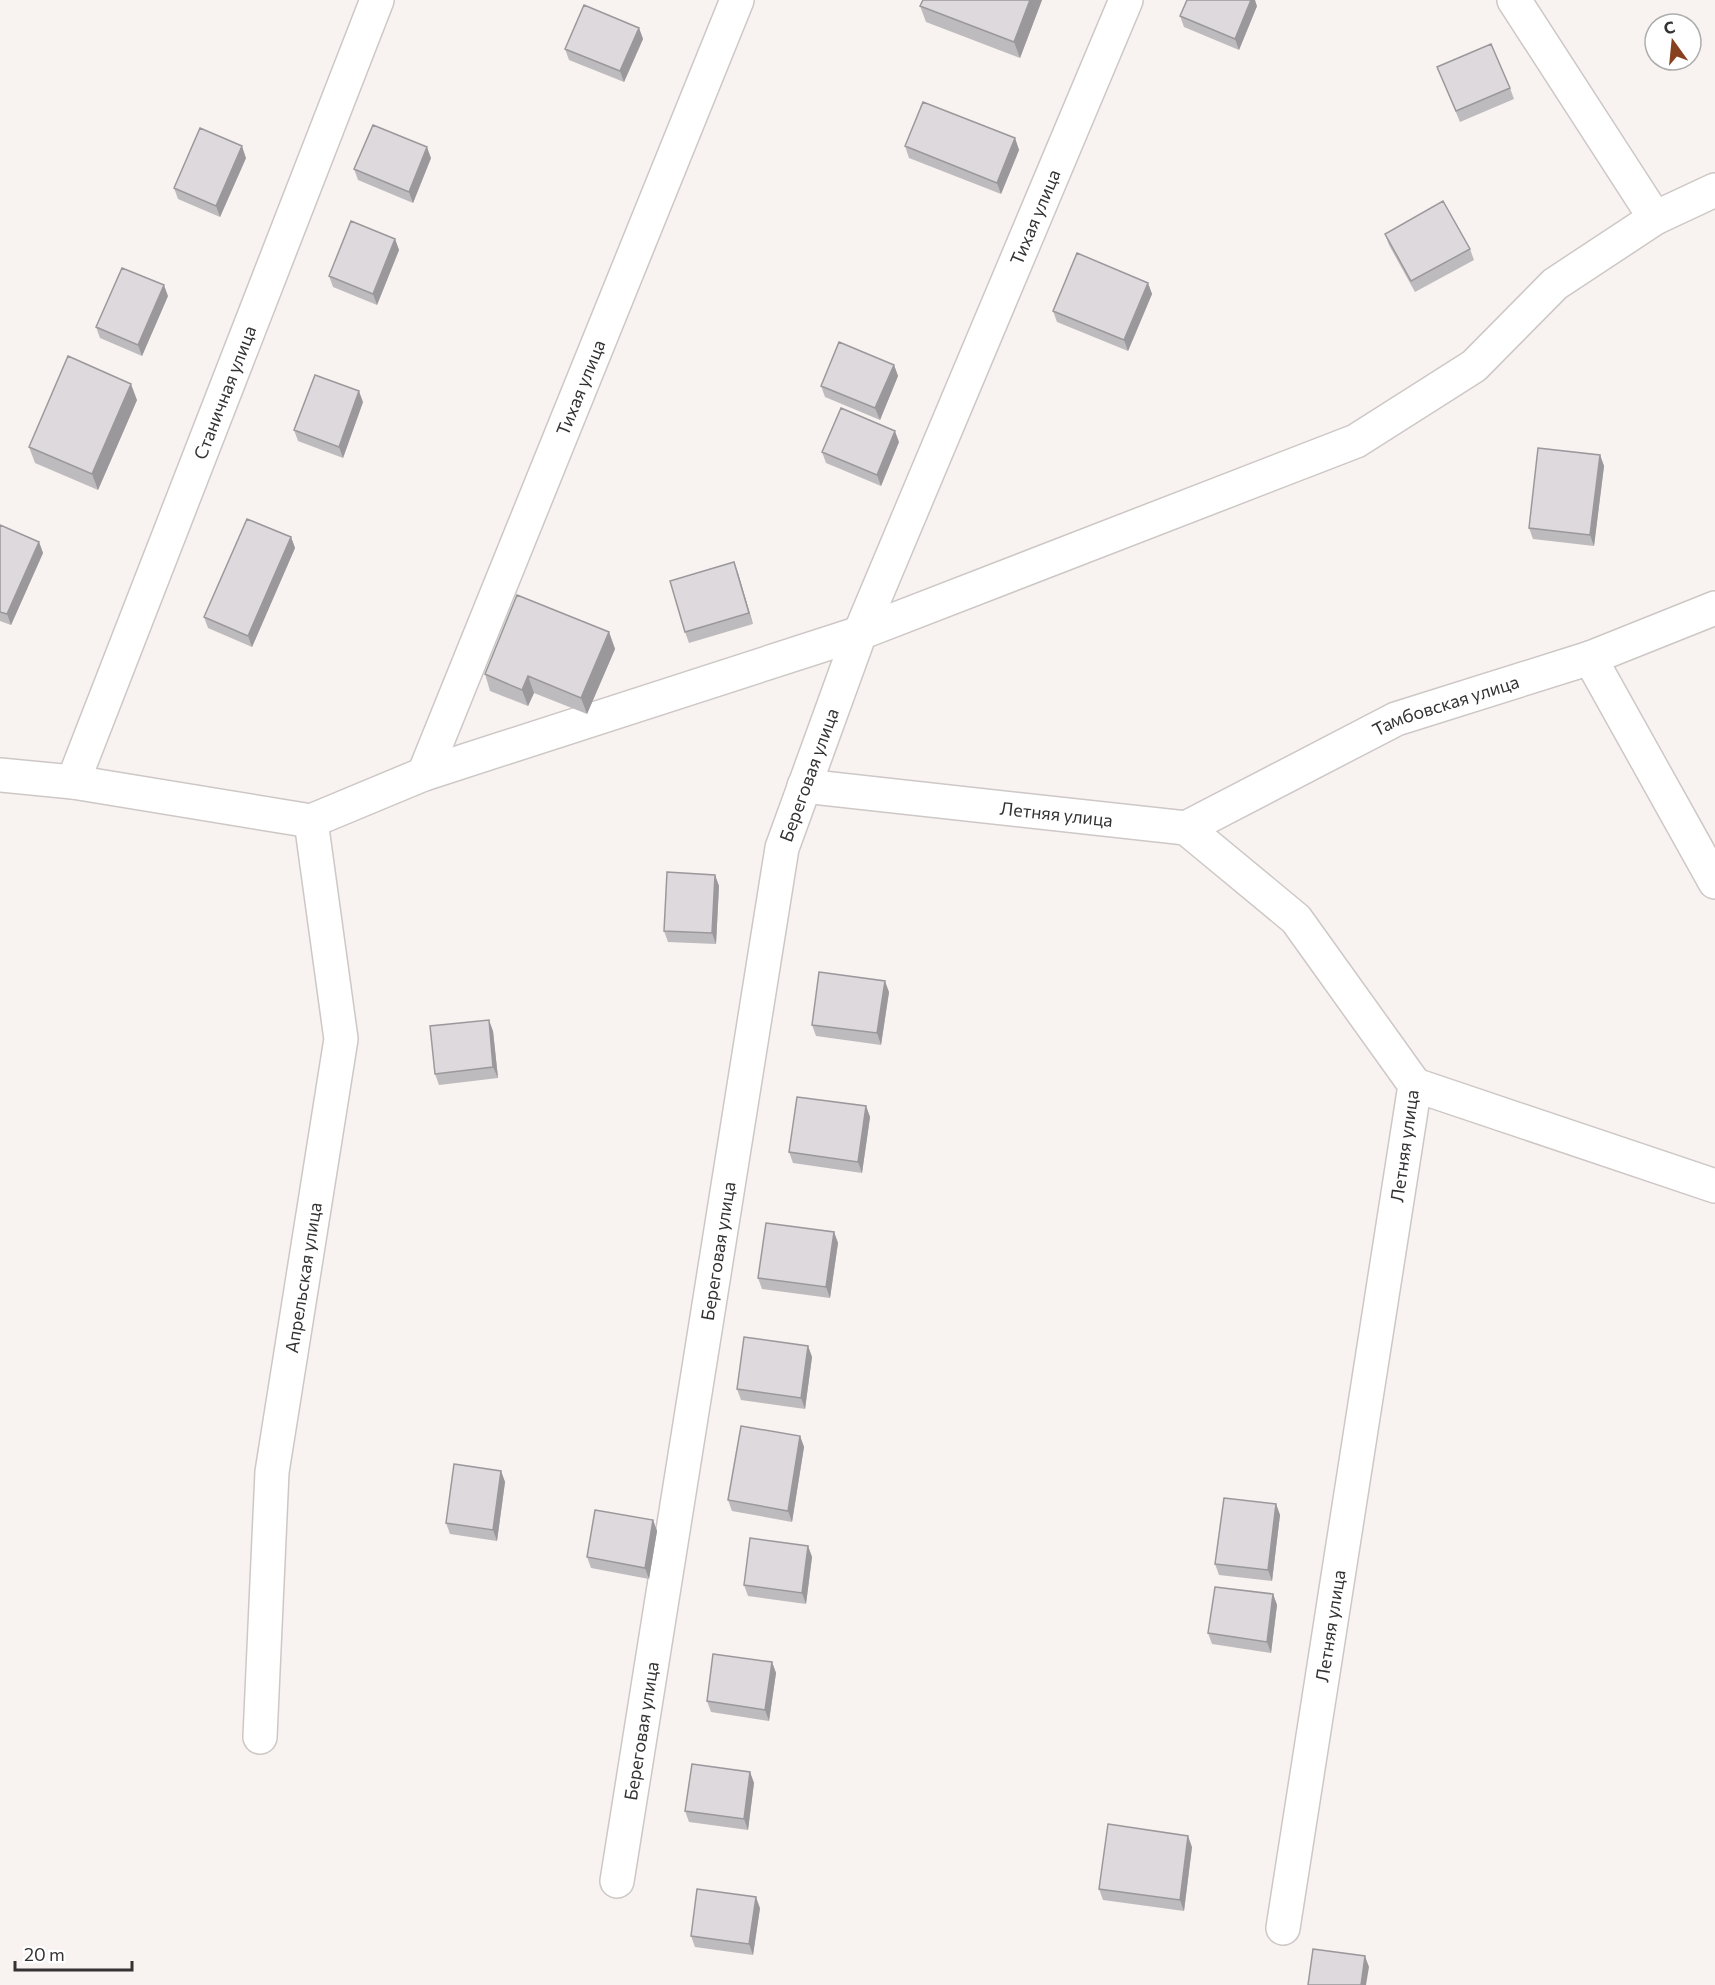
<svg xmlns="http://www.w3.org/2000/svg" width="1715" height="1985" font-family="Commissioner,sans-serif">
<style>
.lines{fill:none;stroke-linecap:round;stroke-linejoin:round}
.minor-casing{stroke:#cdc8c6;stroke-width:36}
.minor{stroke:#fff;stroke-width:33}
.wall{fill:#bebbbe}
.shaded-wall{fill:#9b989b}
.building{fill:#ddd9dd;stroke:#9b989b;stroke-width:1.5}
.labels{text-anchor:middle;dominant-baseline:central;stroke-width:6;stroke-linejoin:round;paint-order:stroke}
.street-label{font-size:18px;fill:#343232;stroke:#fff}
</style>
<rect width="100%" height="100%" fill="#f8f2f0"/>
<g class="lines">
<g class="minor-casing">
<g id="minor">
<path d="M 1655,218 L 1715,190"/>
<path d="M 1590,658 L 1715,882"/>
<path id="s1" d="M 424,774 L 737,0"/>
<path d="M 0,775 L 73,782 L 311,821 L 424,774 L 860,633 L 1356,441 L 1474,366 L 1555,284 L 1655,218 L 1514,0"/>
<path id="s2" d="M 73,782 L 377,0"/>
<path id="s3" d="M 804,786 L 1186,828 L 1296,919 L 1415,1085 L 1283,1928"/>
<path id="s4" d="M 1186,828 L 1396,719 L 1590,658 L 1715,608"/>
<path d="M 1415,1085 L 1715,1186"/>
<path id="s5" d="M 260,1737 L 272,1472 L 341,1039 L 311,821"/>
<path id="s6" d="M 617,1881 L 782,848 L 860,633 L 1126,0"/>
</g>
</g>
<use href="#minor" class="minor"/>
</g>
<path class="wall" d="M 1042,0 L 1020,58 L 926,22 L 920,6 Z
M 1257,6 L 1239,50 L 1184,27 L 1180,16 Z
M 639,28 L 643,39 L 624,82 L 569,60 L 565,49 Z
M 1437,67 L 1510,88 L 1514,99 L 1460,122 Z
M 1015,138 L 1019,150 L 1001,194 L 909,158 L 905,146 Z
M 246,158 L 220,217 L 178,199 L 174,188 Z
M 431,158 L 413,203 L 358,180 L 354,169 Z
M 1385,234 L 1470,249 L 1474,260 L 1415,292 L 1389,245 Z
M 395,239 L 399,250 L 377,305 L 333,287 L 329,276 Z
M 1148,283 L 1152,294 L 1128,351 L 1057,322 L 1053,311 Z
M 168,296 L 142,356 L 100,338 L 96,327 Z
M 894,365 L 898,376 L 880,420 L 825,397 L 821,386 Z
M 137,400 L 98,490 L 35,463 L 29,447 Z
M 363,402 L 343,458 L 298,441 L 294,430 Z
M 899,442 L 881,486 L 826,463 L 822,452 Z
M 1600,455 L 1604,466 L 1594,546 L 1533,539 L 1529,528 Z
M 0,525 L 39,542 L 43,553 L 11,625 L 0,621 Z
M 291,537 L 295,548 L 252,647 L 208,628 L 204,617 Z
M 738,573 L 753,624 L 689,643 L 685,632 Z
M 609,632 L 615,649 L 587,714 L 534,693 L 528,706 L 490,691 L 485,674 Z
M 715,875 L 719,886 L 716,944 L 668,942 L 664,931 Z
M 889,992 L 881,1045 L 816,1036 L 812,1025 Z
M 493,1031 L 498,1078 L 439,1085 L 435,1074 Z
M 866,1106 L 870,1117 L 862,1173 L 793,1163 L 789,1152 Z
M 834,1232 L 838,1243 L 830,1298 L 762,1289 L 758,1278 Z
M 808,1346 L 812,1357 L 805,1409 L 741,1400 L 737,1389 Z
M 800,1436 L 804,1447 L 792,1522 L 732,1511 L 728,1500 Z
M 501,1471 L 505,1482 L 497,1541 L 450,1534 L 446,1523 Z
M 1276,1504 L 1280,1515 L 1272,1581 L 1219,1575 L 1215,1564 Z
M 653,1520 L 657,1531 L 649,1579 L 591,1568 L 587,1557 Z
M 808,1546 L 812,1557 L 806,1604 L 748,1596 L 744,1585 Z
M 1273,1594 L 1277,1605 L 1271,1653 L 1212,1644 L 1208,1633 Z
M 772,1662 L 776,1673 L 769,1721 L 711,1712 L 707,1701 Z
M 750,1772 L 754,1783 L 748,1830 L 689,1822 L 685,1811 Z
M 1192,1847 L 1184,1911 L 1103,1900 L 1099,1889 Z
M 760,1908 L 753,1955 L 695,1947 L 691,1936 Z"/>
<path class="shaded-wall" d="M 1030,0 L 1042,0 L 1020,58 L 1014,42 Z
M 1251,0 L 1255,0 L 1257,6 L 1239,50 L 1235,39 Z
M 639,28 L 643,39 L 624,82 L 620,71 Z
M 1015,138 L 1019,150 L 1001,194 L 997,183 Z
M 242,146 L 246,158 L 220,217 L 216,206 Z
M 427,147 L 431,158 L 413,203 L 409,192 Z
M 395,239 L 399,250 L 377,305 L 373,294 Z
M 1148,283 L 1152,294 L 1128,351 L 1124,340 Z
M 164,285 L 168,296 L 142,356 L 138,345 Z
M 894,365 L 898,376 L 880,420 L 875,408 Z
M 131,384 L 137,400 L 98,490 L 92,474 Z
M 359,391 L 363,402 L 343,458 L 339,447 Z
M 895,431 L 899,442 L 881,486 L 877,475 Z
M 1600,455 L 1604,466 L 1594,546 L 1590,535 Z
M 291,537 L 295,548 L 252,647 L 248,636 Z
M 39,542 L 43,553 L 11,625 L 7,614 Z
M 734,562 L 738,573 L 753,624 L 749,613 Z
M 609,632 L 615,649 L 587,714 L 581,698 Z
M 528,676 L 534,693 L 528,706 L 522,690 Z
M 715,875 L 719,886 L 716,944 L 712,933 Z
M 885,981 L 889,992 L 881,1045 L 877,1033 Z
M 489,1020 L 493,1031 L 498,1078 L 493,1067 Z
M 866,1106 L 870,1117 L 862,1173 L 858,1162 Z
M 834,1232 L 838,1243 L 830,1298 L 826,1287 Z
M 808,1346 L 812,1357 L 805,1409 L 801,1398 Z
M 800,1436 L 804,1447 L 792,1522 L 788,1511 Z
M 501,1471 L 505,1482 L 497,1541 L 493,1530 Z
M 1276,1504 L 1280,1515 L 1272,1581 L 1268,1570 Z
M 653,1520 L 657,1531 L 649,1579 L 645,1568 Z
M 808,1546 L 812,1557 L 806,1604 L 802,1593 Z
M 1273,1594 L 1277,1605 L 1271,1653 L 1267,1642 Z
M 772,1662 L 776,1673 L 769,1721 L 765,1710 Z
M 750,1772 L 754,1783 L 748,1830 L 744,1819 Z
M 1188,1836 L 1192,1847 L 1184,1911 L 1180,1900 Z
M 756,1897 L 760,1908 L 753,1955 L 749,1944 Z
M 1365,1956 L 1369,1967 L 1366,1985 L 1361,1985 Z"/>
<path class="building" d="M 923,0 L 1030,0 L 1014,42 L 920,6 Z
M 1187,0 L 1251,0 L 1235,39 L 1180,16 Z
M 584,5 L 639,28 L 620,71 L 565,49 Z
M 1491,44 L 1510,88 L 1456,111 L 1437,67 Z
M 923,102 L 1015,138 L 997,183 L 905,146 Z
M 373,125 L 427,147 L 409,192 L 354,169 Z
M 200,128 L 242,146 L 216,206 L 174,188 Z
M 1443,201 L 1470,249 L 1411,281 L 1385,234 Z
M 351,221 L 395,239 L 373,294 L 329,276 Z
M 1077,253 L 1148,283 L 1124,340 L 1053,311 Z
M 122,268 L 164,285 L 138,345 L 96,327 Z
M 839,342 L 894,365 L 875,408 L 821,386 Z
M 68,356 L 131,384 L 92,474 L 29,447 Z
M 315,375 L 359,391 L 339,447 L 294,430 Z
M 841,408 L 895,431 L 877,475 L 822,452 Z
M 1538,448 L 1600,455 L 1590,535 L 1529,528 Z
M 247,519 L 291,537 L 248,636 L 204,617 Z
M 0,525 L 39,542 L 7,614 L 0,612 Z
M 734,562 L 749,613 L 685,632 L 670,581 Z
M 517,595 L 609,632 L 581,698 L 528,676 L 522,690 L 485,674 Z
M 667,872 L 715,875 L 712,933 L 664,931 Z
M 819,972 L 885,981 L 877,1033 L 812,1025 Z
M 489,1020 L 493,1067 L 435,1074 L 430,1026 Z
M 797,1097 L 866,1106 L 858,1162 L 789,1152 Z
M 766,1223 L 834,1232 L 826,1287 L 758,1278 Z
M 744,1337 L 808,1346 L 801,1398 L 737,1389 Z
M 741,1426 L 800,1436 L 788,1511 L 728,1500 Z
M 454,1464 L 501,1471 L 493,1530 L 446,1523 Z
M 1224,1498 L 1276,1504 L 1268,1570 L 1215,1564 Z
M 595,1510 L 653,1520 L 645,1568 L 587,1557 Z
M 750,1538 L 808,1546 L 802,1593 L 744,1585 Z
M 1215,1587 L 1273,1594 L 1267,1642 L 1208,1633 Z
M 713,1654 L 772,1662 L 765,1710 L 707,1701 Z
M 692,1764 L 750,1772 L 744,1819 L 685,1811 Z
M 1108,1824 L 1188,1836 L 1180,1900 L 1099,1889 Z
M 697,1889 L 756,1897 L 749,1944 L 691,1936 Z
M 1313,1949 L 1365,1956 L 1361,1985 L 1308,1985 Z"/>
<g class="labels">
<g class="street-label">
<text stroke="none"><textPath href="#s6" startOffset="1726">Тихая улица</textPath></text>
<text stroke="none"><textPath href="#s1" startOffset="417">Тихая улица</textPath></text>
<text stroke="none"><textPath href="#s2" startOffset="418">Станичная улица</textPath></text>
<text stroke="none"><textPath href="#s4" startOffset="288">Тамбовская улица</textPath></text>
<text stroke="none"><textPath href="#s6" startOffset="1124">Береговая улица</textPath></text>
<text stroke="none"><textPath href="#s3" startOffset="254">Летняя улица</textPath></text>
<text transform="translate(1404 1146) rotate(-82)">Летняя улица</text>
<text stroke="none"><textPath href="#s6" startOffset="638">Береговая улица</textPath></text>
<text stroke="none"><textPath href="#s5" startOffset="462">Апрельская улица</textPath></text>
<text transform="translate(1330 1626) rotate(-81)">Летняя улица</text>
<text stroke="none"><textPath href="#s6" startOffset="152">Береговая улица</textPath></text>
</g>
</g>
<g transform="translate(1673 42) rotate(345)"><circle r="28" fill="#ffffff" stroke="#aeadad" stroke-width="1.5"/>
<path d="M0-4.5L10 22L0 15L-10 22Z" fill="#88411f"/>
<text y="-9" font-size="16" font-weight="bold" text-anchor="middle" fill="#343232">С</text>
</g>
<path d="M15 1961v9h117v-9" fill="none" stroke="#343232" stroke-width="3"/>
<text x="24" y="1961" font-size="18" fill="#343232" stroke="#ffffff" stroke-width="4.5" paint-order="stroke">20 m</text>
</svg>
